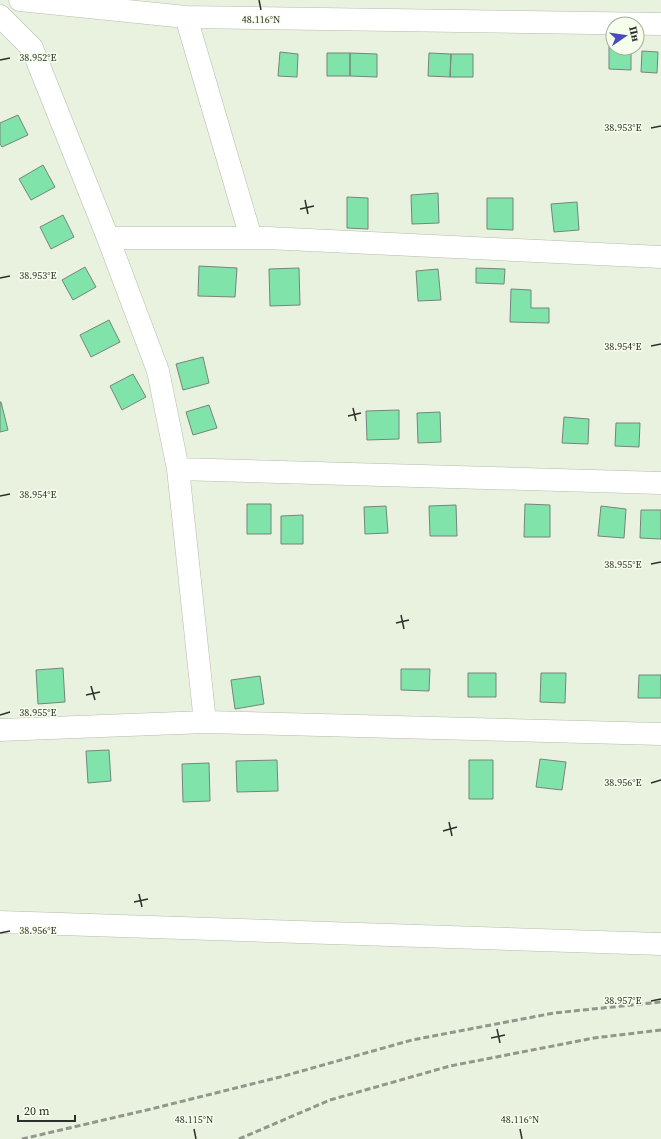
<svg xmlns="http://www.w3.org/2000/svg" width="661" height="1139" font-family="'Source Serif 4',serif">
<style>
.building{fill:#80e4aa;stroke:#75857b}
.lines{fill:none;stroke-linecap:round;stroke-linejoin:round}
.minor-casing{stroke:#b4bcab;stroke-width:23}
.minor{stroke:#fff;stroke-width:22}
.rail{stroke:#91978a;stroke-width:3;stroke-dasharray:6 3;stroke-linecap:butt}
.ticks{fill:none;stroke:#2d302a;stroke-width:1.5}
.ticks-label{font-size:10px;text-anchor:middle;fill:#2d302a;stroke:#f6feec;stroke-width:3;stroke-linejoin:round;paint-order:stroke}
</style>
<rect width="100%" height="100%" fill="#e9f1df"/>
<path class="building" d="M 609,45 L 613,45 L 613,48 L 631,48 L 631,70 L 609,69 Z
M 642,51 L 658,52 L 657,73 L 641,72 Z
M 280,52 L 298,54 L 297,77 L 278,76 Z
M 327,53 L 350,53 L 350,76 L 327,76 Z
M 350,53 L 377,54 L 377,77 L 350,76 Z
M 429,53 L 451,54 L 450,77 L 428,76 Z
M 451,54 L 473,54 L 473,77 L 450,77 Z
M 18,115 L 28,135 L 2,147 L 0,144 L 0,123 Z
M 43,165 L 55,187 L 31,200 L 19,179 Z
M 438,193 L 439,223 L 412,224 L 411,195 Z
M 347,197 L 368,198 L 368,229 L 347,228 Z
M 487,198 L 513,198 L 513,230 L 487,229 Z
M 577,202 L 579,230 L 554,232 L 551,204 Z
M 63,215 L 74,237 L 51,249 L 40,227 Z
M 199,266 L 237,268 L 235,297 L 198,296 Z
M 85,267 L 96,287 L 73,300 L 62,280 Z
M 299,268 L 300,305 L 270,306 L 269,269 Z
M 476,268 L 505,269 L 504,284 L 476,283 Z
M 438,269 L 441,300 L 418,301 L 416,271 Z
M 511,289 L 531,290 L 531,308 L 549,308 L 549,323 L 510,322 Z
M 109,320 L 120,342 L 91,357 L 80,335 Z
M 203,357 L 209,383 L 183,390 L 176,364 Z
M 133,374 L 146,397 L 122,410 L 110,386 Z
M 0,402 L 1,402 L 8,430 L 0,432 Z
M 209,405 L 217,428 L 193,435 L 186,412 Z
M 399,410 L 399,439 L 367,440 L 366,411 Z
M 440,412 L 441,442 L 418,443 L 417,413 Z
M 564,417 L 589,419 L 588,444 L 562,443 Z
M 616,423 L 640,423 L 639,447 L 615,446 Z
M 247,504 L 271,504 L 271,534 L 247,534 Z
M 525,504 L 550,505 L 550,537 L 524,537 Z
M 456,505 L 457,536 L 430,536 L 429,506 Z
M 386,506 L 388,533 L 365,534 L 364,507 Z
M 601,506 L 626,509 L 624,538 L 598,536 Z
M 641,510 L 661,510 L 661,539 L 640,538 Z
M 303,515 L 303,544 L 281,544 L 281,516 Z
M 63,668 L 65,702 L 38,704 L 36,670 Z
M 401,669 L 430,669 L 429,691 L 401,690 Z
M 468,673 L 496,673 L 496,697 L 468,697 Z
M 541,673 L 566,673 L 565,703 L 540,702 Z
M 639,675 L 661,675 L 661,698 L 638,698 Z
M 260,676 L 264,704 L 235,709 L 231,680 Z
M 109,750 L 111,781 L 88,783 L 86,751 Z
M 540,759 L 566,762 L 562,790 L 536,787 Z
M 277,760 L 278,791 L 237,792 L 236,761 Z
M 469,760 L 493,760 L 493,799 L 469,799 Z
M 209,763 L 210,801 L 183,802 L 182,764 Z"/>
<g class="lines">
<g class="minor-casing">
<path id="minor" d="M 20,0 L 186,17 L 661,24
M 0,16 L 32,48 L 108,238 L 158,371 L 178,469 L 205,722 L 0,730
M 186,17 L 251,238
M 108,238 L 267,238 L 661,257
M 178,469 L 661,483
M 205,722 L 661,734
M 0,922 L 661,944"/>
</g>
<use href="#minor" class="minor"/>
<path class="rail" d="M 22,1139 L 151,1109 L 284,1076 L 412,1040 L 554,1013 L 661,1002
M 239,1139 L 330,1100 L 450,1066 L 594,1038 L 661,1030"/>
</g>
<path class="ticks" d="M 259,0 L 261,10M 0,60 L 10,58M 651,128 L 661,126M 305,200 L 308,214M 300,209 L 314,206M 0,278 L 10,276M 651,346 L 661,344M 353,408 L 356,421M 348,416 L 361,413M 0,496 L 10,494M 651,564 L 661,562M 401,615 L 404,629M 396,623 L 409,620M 91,686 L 95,700M 86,695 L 100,692M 0,715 L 10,712M 651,783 L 661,780M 449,822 L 452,836M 443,831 L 457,827M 139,894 L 142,907M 134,902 L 148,899M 0,933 L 10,931M 651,1001 L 661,999M 497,1029 L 500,1043M 491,1038 L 505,1035M 194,1129 L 196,1139M 520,1129 L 522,1139"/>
<g class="ticks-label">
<text x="261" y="23">48.116°N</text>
<text x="38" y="61">38.952°E</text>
<text x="623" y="131">38.953°E</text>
<text x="38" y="279">38.953°E</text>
<text x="623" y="350">38.954°E</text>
<text x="38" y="498">38.954°E</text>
<text x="623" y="568">38.955°E</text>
<text x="38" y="716">38.955°E</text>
<text x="623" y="786">38.956°E</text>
<text x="38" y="934">38.956°E</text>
<text x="623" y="1004">38.957°E</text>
<text x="194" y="1123">48.115°N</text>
<text x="520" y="1123">48.116°N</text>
</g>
<g transform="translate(625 36) rotate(77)"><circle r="19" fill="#f6feec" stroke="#a6ac9e"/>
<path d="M0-3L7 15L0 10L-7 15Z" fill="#484bc0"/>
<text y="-6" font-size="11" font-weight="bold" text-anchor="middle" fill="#2d302a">Пн</text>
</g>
<path d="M18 1115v6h57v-6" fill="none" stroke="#2d302a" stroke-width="2"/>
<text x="24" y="1115" font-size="12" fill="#2d302a" stroke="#f6feec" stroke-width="3" paint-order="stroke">20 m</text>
</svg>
